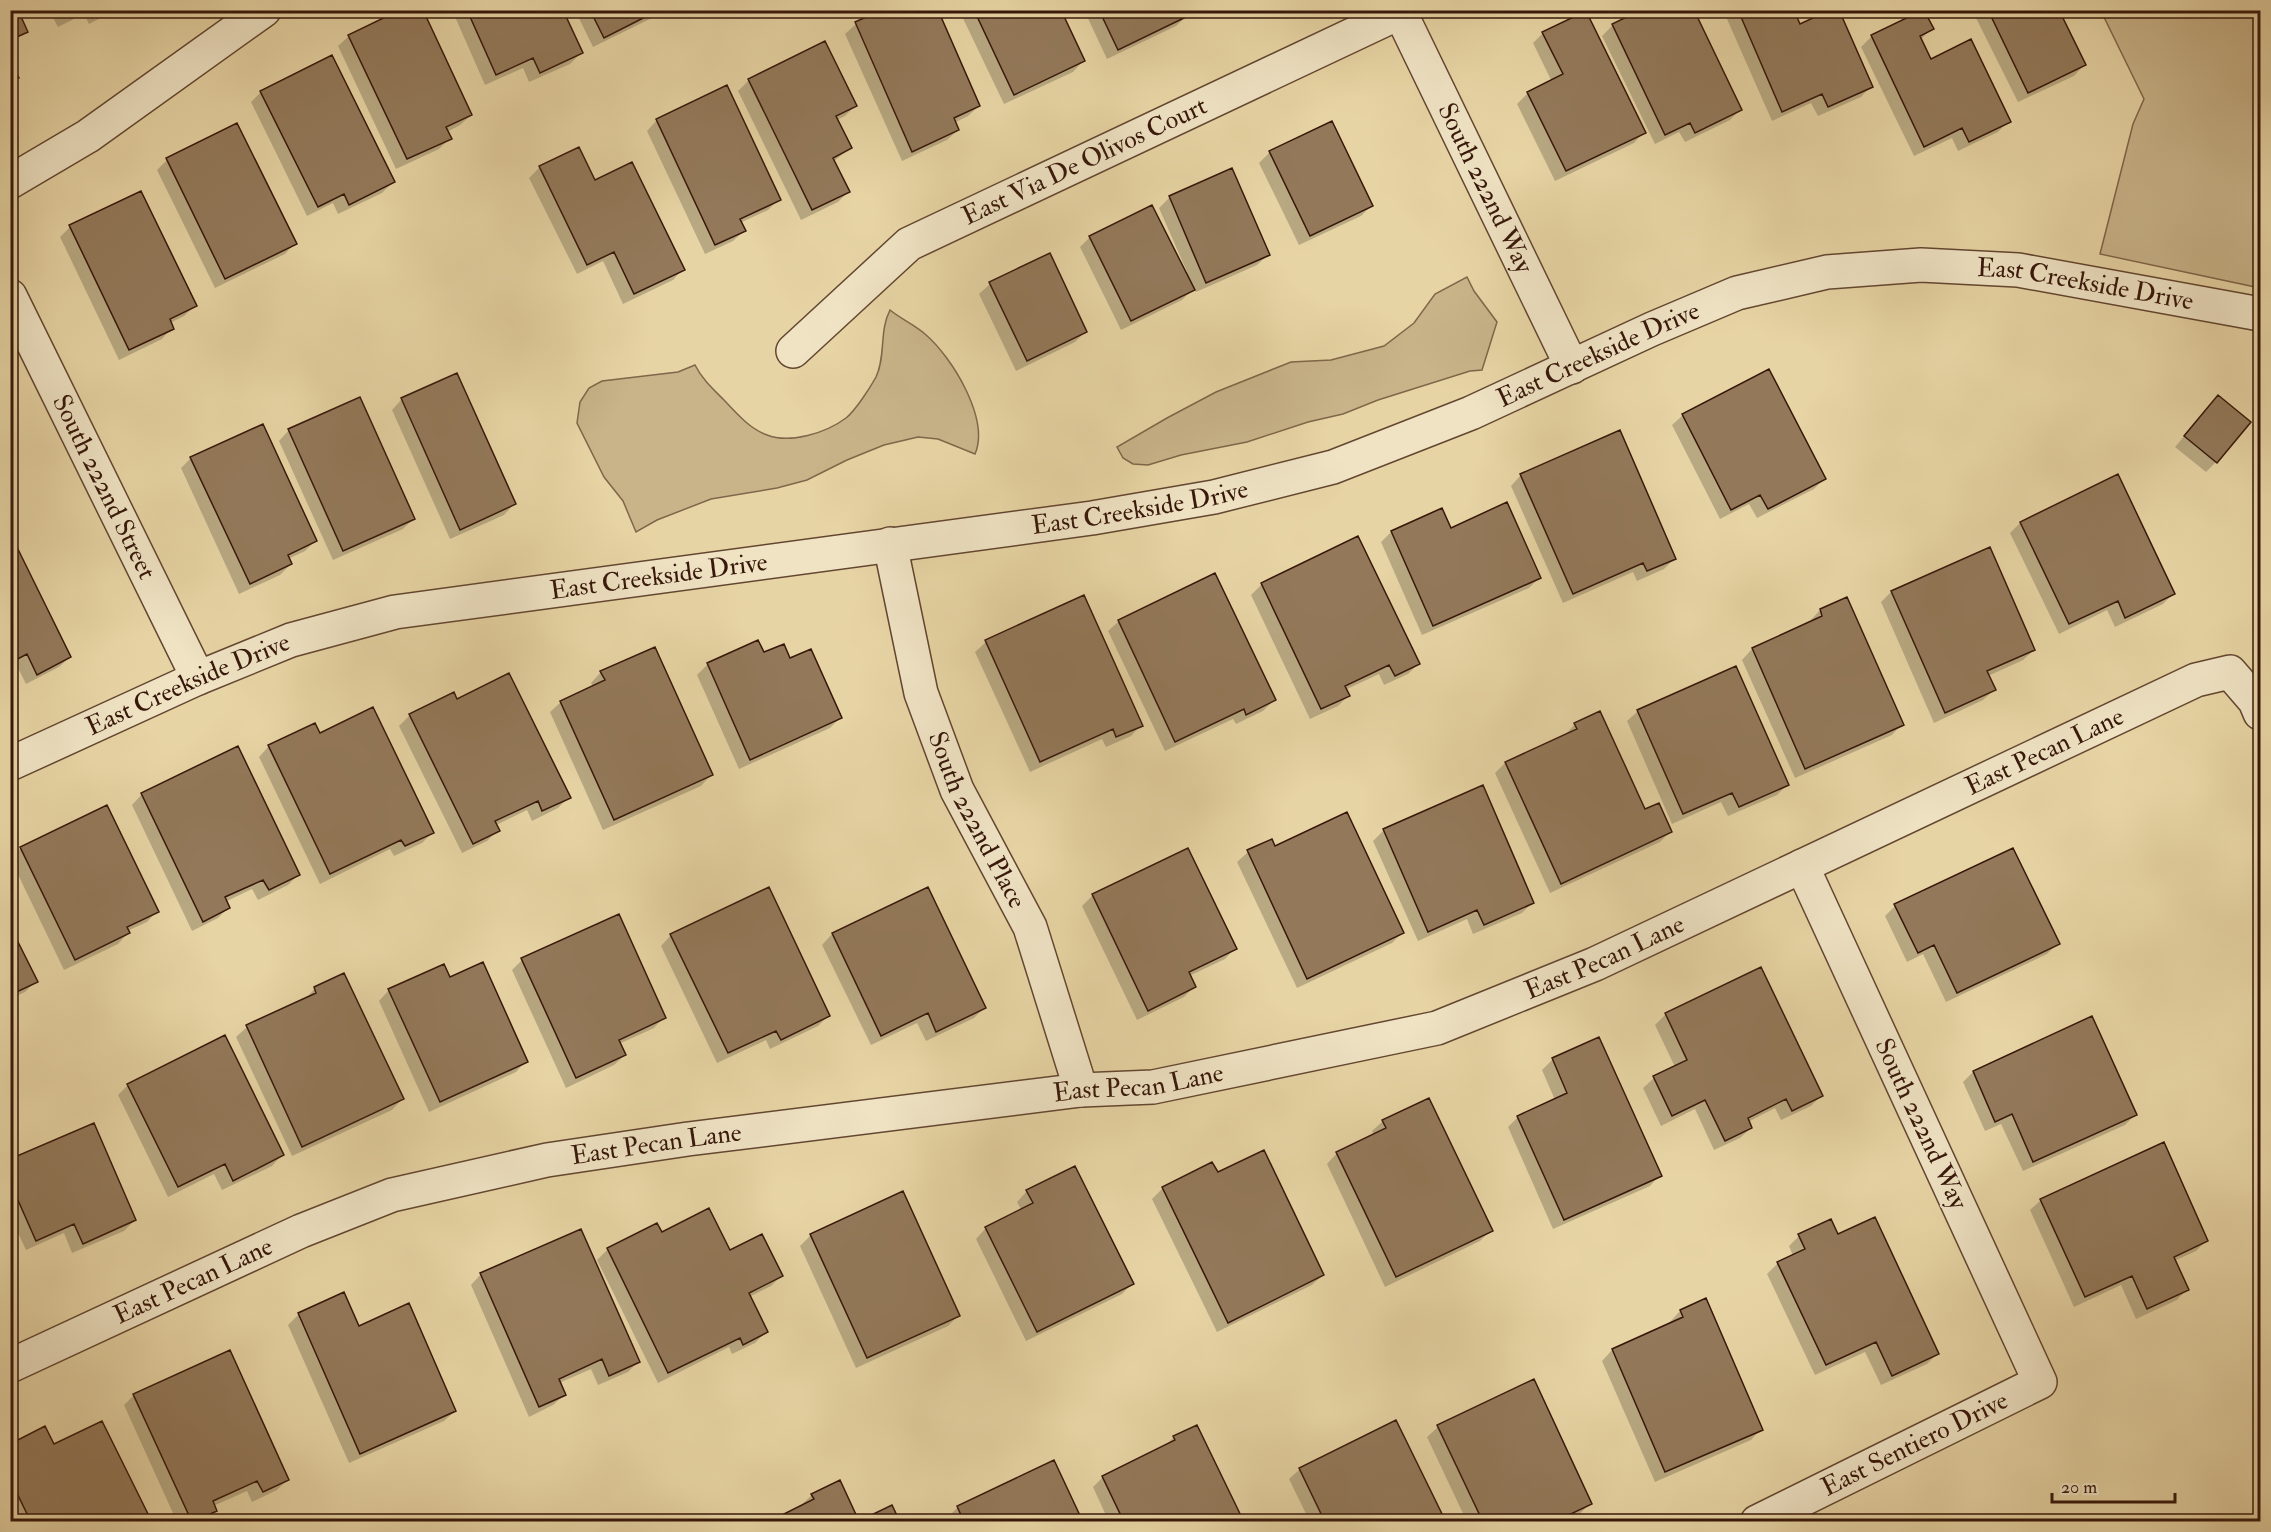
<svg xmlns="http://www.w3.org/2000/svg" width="2271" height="1532" font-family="'IM FELL Double Pica',serif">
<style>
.green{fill:#c9b48a;stroke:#80664a;stroke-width:1.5}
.shadow{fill:#0003}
.building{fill:#93795a;stroke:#37170a;stroke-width:1.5}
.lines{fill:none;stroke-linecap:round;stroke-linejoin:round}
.street-casing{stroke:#634630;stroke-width:36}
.street{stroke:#efe3c4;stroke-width:33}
.labels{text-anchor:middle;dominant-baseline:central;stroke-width:4.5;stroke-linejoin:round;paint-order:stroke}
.street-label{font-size:26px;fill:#37170a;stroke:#efe3c4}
</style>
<rect width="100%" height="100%" fill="#e7d4a4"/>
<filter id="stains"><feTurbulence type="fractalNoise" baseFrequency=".00333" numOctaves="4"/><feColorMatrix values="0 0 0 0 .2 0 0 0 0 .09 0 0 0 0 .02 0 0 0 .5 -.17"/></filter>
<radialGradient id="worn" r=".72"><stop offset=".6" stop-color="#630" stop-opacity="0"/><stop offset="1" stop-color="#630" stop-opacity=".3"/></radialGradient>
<path class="green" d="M 2101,11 L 2260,11 L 2260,288 L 2100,254 L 2133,124 L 2144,99 Z
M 1467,277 L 1474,291 L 1497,322 L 1482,370 L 1470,371 L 1378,400 L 1343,414 L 1308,422 L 1247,442 L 1181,455 L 1148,465 L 1133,464 L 1123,458 L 1117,447 L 1167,418 L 1216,392 L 1291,362 L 1331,360 L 1384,346 L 1414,323 L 1435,294 Z
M 890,310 C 901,319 915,325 925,334 C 952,357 990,419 975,454 L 938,439 L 918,437 L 884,445 L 847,460 L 807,480 L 777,488 L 711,499 L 657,520 L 636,532 L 623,501 L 604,477 L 577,423 L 580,402 L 589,388 L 602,381 L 678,372 L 695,365 C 702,379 713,389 724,400 C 736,413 750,429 767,435 C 790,444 826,433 846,418 C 855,411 870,388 876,377 C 886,356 879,331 890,310 Z"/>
<path class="shadow" d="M 10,10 L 26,31 L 10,44 Z
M 49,10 L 105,10 L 92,17 L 94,19 L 112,10 L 116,10 L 89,24 L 84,14 L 58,27 Z
M 452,10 L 562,10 L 581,53 L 570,64 L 529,82 L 523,68 L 485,85 Z
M 575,10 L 659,10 L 652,18 L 593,47 Z
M 959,10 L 1059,10 L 1083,61 L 1073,72 L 1004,104 Z
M 1084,10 L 1184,10 L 1187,16 L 1176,26 L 1107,59 Z
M 1189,10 L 1201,10 L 1191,15 Z
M 1630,10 L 1692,10 L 1740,110 L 1730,120 L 1685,142 L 1679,132 L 1655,144 L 1602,36 L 1613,25 L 1631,17 L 1629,12 Z
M 1723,10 L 1793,10 L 1799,26 L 1871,86 L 1861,97 L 1818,116 L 1811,103 L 1772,121 Z
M 1926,10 L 1940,10 L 1926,18 L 1932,29 L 1921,39 L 1930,61 L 2009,121 L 1998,132 L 1958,151 L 1952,138 L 1914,156 L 1861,47 L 1872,36 Z
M 1972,10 L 2058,10 L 2084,65 L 2074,76 L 2018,102 Z
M 856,24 L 979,106 L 968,116 L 954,123 L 958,130 L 947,140 L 902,161 L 845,34 Z
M 1543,33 L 1644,132 L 1634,143 L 1555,181 L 1517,104 L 1528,93 L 1552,82 L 1533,43 Z
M 349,36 L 471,115 L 460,125 L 447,132 L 450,138 L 439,149 L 396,169 L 338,46 Z
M 749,80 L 855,106 L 845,116 L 837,120 L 850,148 L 833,162 L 848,192 L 838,202 L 801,220 L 738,91 Z
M 261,92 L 393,182 L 382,193 L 338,214 L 333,203 L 307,216 L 251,102 Z
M 657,120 L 779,199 L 768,210 L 740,223 L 744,231 L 733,241 L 705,254 L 647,131 Z
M 1270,152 L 1372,205 L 1361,216 L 1299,245 L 1259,163 Z
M 167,160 L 295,243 L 285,254 L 215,288 L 157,170 Z
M 540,167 L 594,182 L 683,269 L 673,280 L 623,304 L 603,261 L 577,274 L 529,178 Z
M 1231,170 L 1268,255 L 1257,265 L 1196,292 L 1194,288 L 1182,300 L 1121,330 L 1080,247 L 1090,237 L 1185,273 L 1187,272 L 1159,208 L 1169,198 Z
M 70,227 L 195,306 L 184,316 L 170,323 L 172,328 L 162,339 L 119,360 L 60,237 Z
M 1049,255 L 1086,331 L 1075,342 L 1016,371 L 979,294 L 990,284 Z
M 402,399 L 514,504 L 504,515 L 450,539 L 392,410 Z
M 2208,408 L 2216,462 L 2206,472 L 2175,447 Z
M 1683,415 L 1824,479 L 1814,489 L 1757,518 L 1749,504 L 1720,519 L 1672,425 Z
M 289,430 L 413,519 L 403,529 L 333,560 L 279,441 Z
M 191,458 L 315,541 L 305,551 L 288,559 L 291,564 L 280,575 L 239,594 L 181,468 Z
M 1521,475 L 1675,558 L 1664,569 L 1637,581 L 1633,572 L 1563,603 L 1511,486 Z
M 2020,523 L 2174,593 L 2163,604 L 2115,627 L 2107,610 L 2059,634 L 2010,533 Z
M 1450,530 L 1539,578 L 1529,588 L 1422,635 L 1381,542 L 1391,532 Z
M 10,537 L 70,657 L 59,667 L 26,684 L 16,664 L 10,667 Z
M 1358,538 L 1418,664 L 1408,674 L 1384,685 L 1379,674 L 1345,690 L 1348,696 L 1338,706 L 1310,719 L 1251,595 L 1262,584 Z
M 1989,549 L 2034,650 L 2023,660 L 1988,676 L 1994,690 L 1983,700 L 1934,723 L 1881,602 L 1891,592 Z
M 1820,610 L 1902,724 L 1892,735 L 1795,778 L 1742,660 L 1752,649 L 1811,623 L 1810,621 Z
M 1119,621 L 1274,700 L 1263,711 L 1236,724 L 1233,719 L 1165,751 L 1108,631 Z
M 986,642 L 1141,725 L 1131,736 L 1106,747 L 1102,739 L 1030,772 L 975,652 Z
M 763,654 L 790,660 L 840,718 L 830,728 L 739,769 L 697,675 L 708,664 Z
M 601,672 L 711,775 L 701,786 L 603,830 L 550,712 L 561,702 L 593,687 L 591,683 Z
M 456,701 L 569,797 L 558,808 L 532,821 L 527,810 L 496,825 L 498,830 L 487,841 L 462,853 L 399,726 L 410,715 Z
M 1638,711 L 1787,785 L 1777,795 L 1728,816 L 1721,802 L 1672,824 L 1627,721 Z
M 1575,724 L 1644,811 L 1670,832 L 1660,842 L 1550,893 L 1495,773 L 1505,763 L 1565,735 Z
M 319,735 L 432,833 L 422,843 L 394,856 L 390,849 L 320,884 L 259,757 L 269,746 Z
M 142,794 L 298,875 L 288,885 L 258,900 L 252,889 L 225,902 L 228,908 L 218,918 L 192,931 L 132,805 Z
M 1384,830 L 1532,903 L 1522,913 L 1473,934 L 1467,919 L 1418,941 L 1373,841 Z
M 1271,841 L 1274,848 L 1402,933 L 1392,943 L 1297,988 L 1237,862 L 1248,852 Z
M 21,848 L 157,911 L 147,922 L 127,931 L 128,933 L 118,944 L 64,970 L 10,858 Z
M 927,889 L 984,1008 L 974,1018 L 926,1041 L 917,1023 L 871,1045 L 822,945 L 832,934 Z
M 1093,895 L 1235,948 L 1225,959 L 1189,976 L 1194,987 L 1184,997 L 1137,1020 L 1082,906 Z
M 1895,906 L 2058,943 L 2047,954 L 1946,1002 L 1923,954 L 1907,962 L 1885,916 Z
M 10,929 L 36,981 L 25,992 L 10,999 Z
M 671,935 L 828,1016 L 818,1026 L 770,1049 L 766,1040 L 717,1063 L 661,946 Z
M 522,960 L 664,1017 L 654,1028 L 619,1044 L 625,1055 L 614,1065 L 566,1088 L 512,970 Z
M 1760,969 L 1821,1096 L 1811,1106 L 1781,1120 L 1775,1108 L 1748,1122 L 1751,1128 L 1740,1138 L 1714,1150 L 1695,1109 L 1661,1126 L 1643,1088 L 1654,1078 L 1675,1067 L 1655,1025 L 1666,1014 Z
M 449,979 L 526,1061 L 516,1072 L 429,1112 L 379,1001 L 389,990 Z
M 315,988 L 402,1099 L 392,1110 L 292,1156 L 236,1037 L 247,1027 L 305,1000 Z
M 1598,1039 L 1660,1175 L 1650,1186 L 1553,1229 L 1508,1127 L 1518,1117 L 1555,1100 L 1542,1070 L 1552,1060 Z
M 1973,1072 L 2135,1115 L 2125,1125 L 2023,1171 L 2001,1124 L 1985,1131 L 1963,1082 Z
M 128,1085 L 282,1155 L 272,1166 L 222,1190 L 214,1174 L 168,1197 L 118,1095 Z
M 1383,1121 L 1491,1230 L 1480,1241 L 1385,1287 L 1327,1164 L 1337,1153 L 1374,1135 L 1372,1131 Z
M 10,1160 L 135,1220 L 124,1231 L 72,1253 L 64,1233 L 26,1250 L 10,1216 Z
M 1217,1174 L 1323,1275 L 1312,1285 L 1217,1332 L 1152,1199 L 1163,1188 Z
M 1027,1191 L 1132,1284 L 1122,1294 L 1026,1341 L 976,1239 L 986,1228 L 1022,1211 L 1017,1202 Z
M 2041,1200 L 2206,1241 L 2196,1251 L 2174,1261 L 2187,1289 L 2177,1300 L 2136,1319 L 2121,1285 L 2074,1307 L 2030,1210 Z
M 657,1225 L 662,1234 L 729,1252 L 781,1276 L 771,1286 L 749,1297 L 766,1332 L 755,1343 L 732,1354 L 729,1347 L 658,1383 L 597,1260 L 608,1249 Z
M 811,1235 L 958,1316 L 948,1326 L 856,1368 L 800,1246 Z
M 1799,1236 L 1838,1236 L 1937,1354 L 1927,1364 L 1881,1385 L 1865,1352 L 1815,1375 L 1767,1274 L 1778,1263 L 1793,1256 L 1789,1246 Z
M 10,1261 L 16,1274 L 10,1279 Z
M 481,1274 L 638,1362 L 628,1372 L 598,1385 L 591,1369 L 559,1383 L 564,1395 L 553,1405 L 529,1417 L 471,1285 Z
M 343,1294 L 358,1328 L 455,1411 L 444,1421 L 349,1463 L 288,1325 L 298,1315 Z
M 1705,1300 L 1761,1429 L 1751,1440 L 1655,1482 L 1602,1361 L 1612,1350 L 1671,1324 L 1670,1322 L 1680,1311 Z
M 1533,1381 L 1590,1503 L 1580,1514 L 1563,1522 L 1467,1522 L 1427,1437 L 1438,1427 Z
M 134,1395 L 287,1480 L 277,1490 L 252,1502 L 247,1491 L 213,1506 L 215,1511 L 205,1522 L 177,1522 L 124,1405 Z
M 1174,1437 L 1242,1522 L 1109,1522 L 1093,1487 L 1103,1477 L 1164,1447 Z
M 10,1445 L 53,1446 L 150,1522 L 16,1522 L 10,1510 Z
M 1300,1469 L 1444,1522 L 1310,1522 L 1289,1479 Z
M 812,1495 L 858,1522 L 801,1505 Z
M 958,1507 L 1081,1522 L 949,1522 L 947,1518 Z"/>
<path class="building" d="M 10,10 L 18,10 L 28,32 L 10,40 Z
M 400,10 L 423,10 L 472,115 L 446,127 L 452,139 L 407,159 L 348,35 Z
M 467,10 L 563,10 L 583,53 L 540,73 L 533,58 L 496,75 Z
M 590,10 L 659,10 L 604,38 Z
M 882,10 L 938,10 L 980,106 L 954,118 L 959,130 L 912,152 L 855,22 Z
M 974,10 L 1061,10 L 1085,61 L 1014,95 Z
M 1099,10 L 1186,10 L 1188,16 L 1118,50 Z
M 1641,10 L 1694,10 L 1742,110 L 1695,133 L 1690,123 L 1665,135 L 1612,24 Z
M 1738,10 L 1794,10 L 1800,24 L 1830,10 L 1839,10 L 1873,87 L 1828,107 L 1822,94 L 1782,112 Z
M 1923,10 L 1934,10 L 1926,14 L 1934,29 L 1920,36 L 1931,59 L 1971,39 L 2011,122 L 1969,142 L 1962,128 L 1924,147 L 1871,35 Z
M 1988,10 L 2059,10 L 2086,65 L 2028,93 Z
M 1586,11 L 1646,133 L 1566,171 L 1527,92 L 1563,74 L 1542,32 Z
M 825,41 L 857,106 L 836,116 L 852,148 L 833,158 L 850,192 L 812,210 L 748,79 Z
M 332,55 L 395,182 L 349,205 L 344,194 L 318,207 L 260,91 Z
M 10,61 L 19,78 L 10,82 Z
M 727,85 L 781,200 L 740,219 L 746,231 L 715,245 L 656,119 Z
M 1332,121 L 1373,206 L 1310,236 L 1269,151 Z
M 237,123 L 297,244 L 225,279 L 166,158 Z
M 579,147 L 595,180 L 632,162 L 685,270 L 634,294 L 614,252 L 587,265 L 539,166 Z
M 1232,168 L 1270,255 L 1206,283 L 1169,196 Z
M 141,191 L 197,306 L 170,319 L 174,329 L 129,350 L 69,225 Z
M 1152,205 L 1195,290 L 1131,321 L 1089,236 Z
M 1050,253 L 1087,332 L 1027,361 L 989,282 Z
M 1769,369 L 1826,479 L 1768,509 L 1760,495 L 1731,510 L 1682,414 Z
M 457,373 L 516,504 L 460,530 L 401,398 Z
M 2218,395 L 2251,422 L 2217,463 L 2184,436 Z
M 360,397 L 415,519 L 343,551 L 288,429 Z
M 263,424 L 317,541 L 288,555 L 292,564 L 250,584 L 190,457 Z
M 1620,430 L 1676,559 L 1647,571 L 1643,563 L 1573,594 L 1520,474 Z
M 2118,474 L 2175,594 L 2125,618 L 2118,601 L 2069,624 L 2020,522 Z
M 1507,502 L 1541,578 L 1433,626 L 1391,531 L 1442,508 L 1451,528 Z
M 10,533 L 71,657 L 37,675 L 27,654 L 10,663 Z
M 1358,536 L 1420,664 L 1395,676 L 1389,665 L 1345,686 L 1350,696 L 1321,709 L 1261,583 Z
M 1990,547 L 2035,650 L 1987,671 L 1996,690 L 1945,713 L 1891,591 Z
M 1215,573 L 1276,700 L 1246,715 L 1244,709 L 1175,742 L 1118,620 Z
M 1084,595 L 1143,726 L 1116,737 L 1113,729 L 1040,762 L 985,640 Z
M 1847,597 L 1904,725 L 1805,769 L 1752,648 L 1822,616 L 1820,609 Z
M 758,640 L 764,652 L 784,644 L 790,658 L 811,649 L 842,718 L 750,760 L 707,663 Z
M 655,647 L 713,775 L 614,820 L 560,701 L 605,680 L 600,671 Z
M 1736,666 L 1789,785 L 1739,807 L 1732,793 L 1683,814 L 1637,710 Z
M 509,673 L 571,798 L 542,811 L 538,801 L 495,821 L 500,831 L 473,844 L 409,714 L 454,692 L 457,699 Z
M 373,707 L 434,833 L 405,846 L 401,840 L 330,874 L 268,745 L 315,723 L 320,733 Z
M 1600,711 L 1645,809 L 1659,803 L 1672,832 L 1561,884 L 1505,762 L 1577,729 L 1574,723 Z
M 238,746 L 300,875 L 269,890 L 263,880 L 225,897 L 230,908 L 203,922 L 141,793 Z
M 1483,785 L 1534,903 L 1484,925 L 1477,910 L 1428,932 L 1383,829 Z
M 107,805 L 159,912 L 127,927 L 130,933 L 75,960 L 20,847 Z
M 1347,812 L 1404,933 L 1307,979 L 1247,850 L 1272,839 L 1275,846 Z
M 1188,848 L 1237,949 L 1189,972 L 1196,987 L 1148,1011 L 1092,894 Z
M 2013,848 L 2060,944 L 1957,993 L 1934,945 L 1918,953 L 1894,904 Z
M 769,887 L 830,1016 L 781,1040 L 776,1031 L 728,1053 L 670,934 Z
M 928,887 L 986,1008 L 936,1032 L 928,1013 L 881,1036 L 832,933 Z
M 619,914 L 666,1018 L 619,1040 L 626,1055 L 576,1078 L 521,958 Z
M 10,926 L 38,982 L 10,995 Z
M 483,962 L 528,1062 L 440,1102 L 388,989 L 444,964 L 450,977 Z
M 1761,967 L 1823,1096 L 1792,1111 L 1786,1099 L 1748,1118 L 1752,1128 L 1725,1141 L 1705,1100 L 1672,1116 L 1653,1076 L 1687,1060 L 1665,1013 Z
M 344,973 L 404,1099 L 302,1147 L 246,1025 L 316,993 L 314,987 Z
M 2092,1016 L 2137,1115 L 2033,1162 L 2012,1114 L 1995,1122 L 1973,1071 Z
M 225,1035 L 284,1155 L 233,1181 L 225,1164 L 178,1187 L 127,1084 Z
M 1599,1037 L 1662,1176 L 1564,1220 L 1517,1116 L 1567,1093 L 1552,1058 Z
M 1429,1098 L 1493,1231 L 1396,1277 L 1336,1152 L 1386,1128 L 1382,1120 Z
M 94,1123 L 136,1220 L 83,1244 L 74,1224 L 36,1241 L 10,1182 L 10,1159 Z
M 2164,1142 L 2208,1241 L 2174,1257 L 2189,1290 L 2147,1309 L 2132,1276 L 2085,1297 L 2040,1199 Z
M 1264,1150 L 1324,1275 L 1228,1323 L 1162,1187 L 1212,1162 L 1218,1172 Z
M 1075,1166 L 1134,1284 L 1037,1332 L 985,1227 L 1033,1203 L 1026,1190 Z
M 903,1191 L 960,1316 L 867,1358 L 810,1234 Z
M 709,1208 L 730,1250 L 762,1234 L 783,1276 L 749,1293 L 768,1332 L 743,1345 L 740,1338 L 668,1373 L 607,1248 L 657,1223 L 662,1232 Z
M 1875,1217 L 1939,1354 L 1892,1376 L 1876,1342 L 1826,1365 L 1777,1262 L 1805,1249 L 1798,1234 L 1831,1219 L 1838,1234 Z
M 581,1229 L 640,1362 L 609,1376 L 602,1359 L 559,1379 L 566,1395 L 539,1407 L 480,1273 Z
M 344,1292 L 359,1326 L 409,1303 L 456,1411 L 360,1454 L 298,1313 Z
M 1706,1298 L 1763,1430 L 1665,1472 L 1612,1349 L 1683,1317 L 1680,1310 Z
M 230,1350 L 289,1480 L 263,1492 L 257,1481 L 213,1501 L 217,1511 L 192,1522 L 133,1394 Z
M 1534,1379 L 1592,1504 L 1554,1522 L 1483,1522 L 1437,1425 Z
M 1396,1420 L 1446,1522 L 1325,1522 L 1299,1468 Z
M 102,1421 L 152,1522 L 31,1522 L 10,1479 L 10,1444 L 45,1426 L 54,1444 Z
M 1197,1425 L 1244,1522 L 1124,1522 L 1102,1476 L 1175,1440 L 1173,1436 Z
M 1054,1460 L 1083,1522 L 964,1522 L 957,1506 Z
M 840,1480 L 859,1521 L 892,1505 L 900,1522 L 768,1522 L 814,1499 L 811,1494 Z"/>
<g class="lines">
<g class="street-casing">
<g id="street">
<path id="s1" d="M 1399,10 L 1572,367"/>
<path d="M 10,182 L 88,136 L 264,10"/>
<path id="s2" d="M 10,296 L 198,678"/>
<path id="s3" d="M 793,351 L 909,244 L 1405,10"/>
<path id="s4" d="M 890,544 L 921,693 L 957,790 L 1030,927 L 1081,1090"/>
<path id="s5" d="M 10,764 L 198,678 L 291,640 L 395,612 L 1092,518 L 1214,497 L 1333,467 L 1471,413 L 1652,329 L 1737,293 L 1827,272 L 1921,265 L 2018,270 L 2260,314"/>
<path id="s6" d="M 10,1366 L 301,1231 L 392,1195 L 547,1160 L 688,1139 L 1081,1090 L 1153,1087 L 1437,1028 L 1595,964 L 2196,680 L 2230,672 L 2255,701 L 2260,713"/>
<path id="s7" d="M 1757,1522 L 2040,1382 L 1802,866"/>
</g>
</g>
<use href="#street" class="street"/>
</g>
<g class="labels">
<g class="street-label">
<text stroke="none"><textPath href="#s3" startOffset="352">East Via De Olivos Court</textPath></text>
<text stroke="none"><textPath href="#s1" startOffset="198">South 222nd Way</textPath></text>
<text stroke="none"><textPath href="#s5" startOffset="2157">East Creekside Drive</textPath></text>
<text stroke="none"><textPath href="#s5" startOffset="1653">East Creekside Drive</textPath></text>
<text stroke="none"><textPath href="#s2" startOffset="213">South 222nd Street</textPath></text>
<text stroke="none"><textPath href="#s5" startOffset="1167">East Creekside Drive</textPath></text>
<text stroke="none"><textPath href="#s5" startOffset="681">East Creekside Drive</textPath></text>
<text stroke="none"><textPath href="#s5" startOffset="195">East Creekside Drive</textPath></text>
<text stroke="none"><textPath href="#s6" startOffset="2146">East Pecan Lane</textPath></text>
<text stroke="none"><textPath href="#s4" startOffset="291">South 222nd Place</textPath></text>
<text stroke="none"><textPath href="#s6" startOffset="1660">East Pecan Lane</textPath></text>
<text stroke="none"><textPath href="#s6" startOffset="1174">East Pecan Lane</textPath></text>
<text transform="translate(1921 1124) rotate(65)">South 222nd Way</text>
<text stroke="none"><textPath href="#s6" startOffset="688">East Pecan Lane</textPath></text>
<text stroke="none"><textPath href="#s6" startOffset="202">East Pecan Lane</textPath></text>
<text stroke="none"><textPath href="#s7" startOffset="176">East Sentiero Drive</textPath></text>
</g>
</g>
<rect width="2271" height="1532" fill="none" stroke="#e7d4a4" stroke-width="36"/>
<rect x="12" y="12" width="2247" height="1508" fill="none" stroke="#37170a" stroke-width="3"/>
<rect x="18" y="18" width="2235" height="1496" fill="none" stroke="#37170a" stroke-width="1.5"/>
<path d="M2052 1493v9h123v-9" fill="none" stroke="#37170a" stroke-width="3"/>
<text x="2061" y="1493" font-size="18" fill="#37170a" stroke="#efe3c4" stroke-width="4.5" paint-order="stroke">20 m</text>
<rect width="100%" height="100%" filter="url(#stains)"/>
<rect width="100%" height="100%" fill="url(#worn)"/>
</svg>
